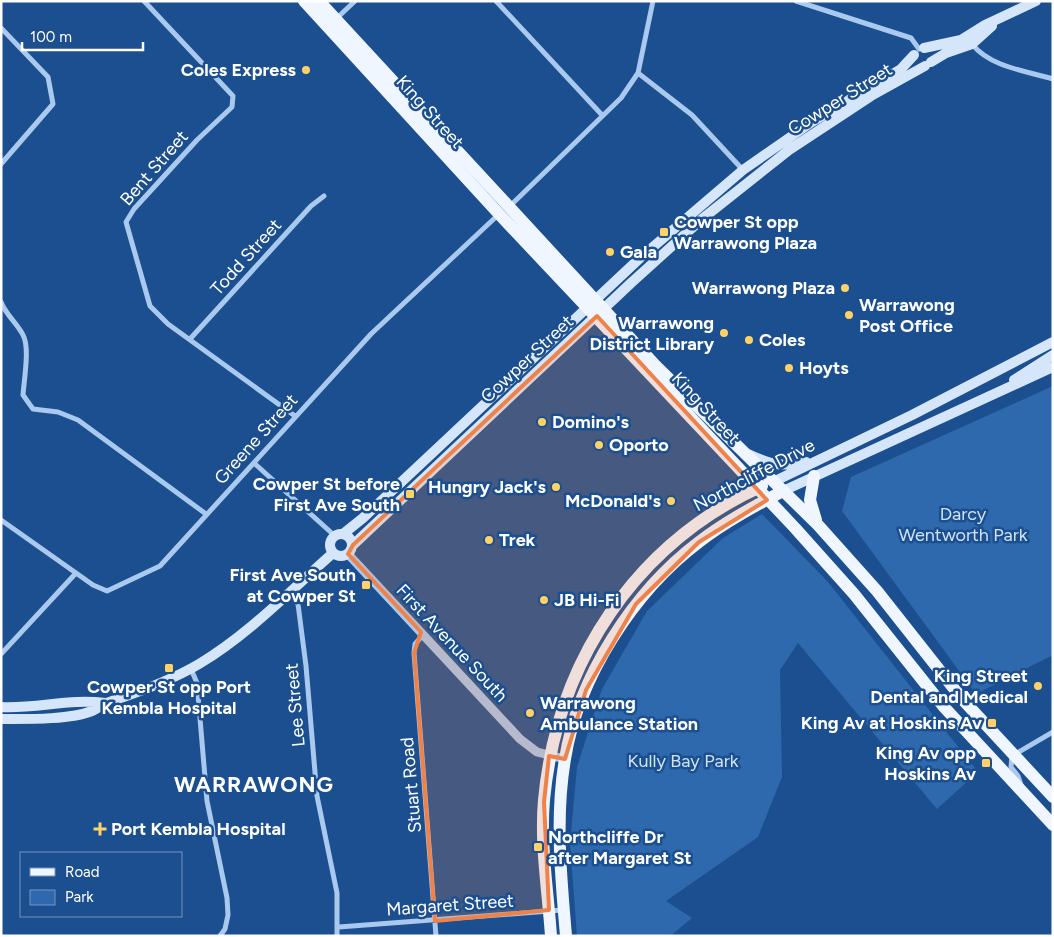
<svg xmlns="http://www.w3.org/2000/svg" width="1054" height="937" font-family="Figtree,sans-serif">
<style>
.green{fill:#2e69ad}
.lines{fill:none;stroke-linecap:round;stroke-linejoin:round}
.minor{stroke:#a9c9ee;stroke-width:5}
.tertiary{stroke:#a9c9ee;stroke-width:9}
.secondary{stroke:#d6e6fa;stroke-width:10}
.primary{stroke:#f0f6ff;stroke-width:12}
.marked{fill:#ee8249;fill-opacity:0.2;stroke:#ee8249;stroke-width:4;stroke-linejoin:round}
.poi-dot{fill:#ffd166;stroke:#1b4f8f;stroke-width:2}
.labels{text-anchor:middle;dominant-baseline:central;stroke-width:5;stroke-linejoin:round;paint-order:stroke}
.poi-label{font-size:18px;font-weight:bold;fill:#fff;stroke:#1b4f8f;text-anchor:start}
.street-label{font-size:18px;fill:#fff;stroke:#1b4f8f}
.park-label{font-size:18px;fill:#cfe3fa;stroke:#1b4f8f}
.district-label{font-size:22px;font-weight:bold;letter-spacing:1px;fill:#fff;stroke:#1b4f8f}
</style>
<rect width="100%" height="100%" fill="#1b4f8f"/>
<path class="green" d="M 1053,386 L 1053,655 L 976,694 L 842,511 L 851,477 Z
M 762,514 L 828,582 L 978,772 L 937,809 L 798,643 L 780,670 L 782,777 L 758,837 L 666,901 L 692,918 L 670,936 L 577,936 L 570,844 L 577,767 L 602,689 L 647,611 L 723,538 Z"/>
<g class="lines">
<path class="minor" d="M 144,1 L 233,96 L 232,107 L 197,140 L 134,209 L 126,222 L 150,306 L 168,324 L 295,416
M 496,1 L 602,115
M 796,1 L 911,38 L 919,49
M 336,19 L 355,1
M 1,28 L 48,77 L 53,104 L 1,164
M 972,44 C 990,67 1026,71 1053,79
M 638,73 L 692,115 L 743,170
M 510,206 L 621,98 L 638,73 L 653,1
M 1,302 C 6,315 17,323 23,335 C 30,347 24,380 23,395 L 33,409 L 58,412 L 78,420 L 206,514
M 190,339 L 311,206 L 324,196
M 254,463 L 335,536
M 1,520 L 76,573
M 288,593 L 298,604 L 306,666 L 317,796 L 337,893 L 337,936
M 423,635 L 415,644 L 414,653 L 436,936
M 1,654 L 76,573 L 93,585 L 107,591 L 160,566 L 371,334 L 498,215
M 191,669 L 197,683 L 207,801 L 227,898 L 228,915 L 225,929 L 220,936
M 1021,785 L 1018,776 L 1011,767 L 1012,756 L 1053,732
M 339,927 L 563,910"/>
<path class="tertiary" d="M 348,554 L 520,739 L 537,752 L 565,759"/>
<path class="secondary" d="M 924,48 L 961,40 L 985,25 L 1036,1
M 931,62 L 946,53 L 972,44 L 992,26
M 1014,380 L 1053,355
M 748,454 C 772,465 780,467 806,462
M 773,482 L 912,415 L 1053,342
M 783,491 L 1053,367
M330 545a11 11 0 1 1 22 0a11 11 0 1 1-22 0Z
M 343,534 L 363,518 L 640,258 L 743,170 L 812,122 L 901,69 L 914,55
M 353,545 L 631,283 L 702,219 L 789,150 L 871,96 L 925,66
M 1,707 C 36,709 71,698 105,703
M 1,719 C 25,719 70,720 92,711 C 99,708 104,703 112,701 C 142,691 172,680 199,664 C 249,634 290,591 333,553"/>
<path class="primary" d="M 304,1 L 499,214 L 795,528 L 854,594 L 944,707 L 1053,825
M 319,1 L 656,366 L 818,525 L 877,591 L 963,700 L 1053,797
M 814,476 L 810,500 L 816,520
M 551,936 C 548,891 540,844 544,800 C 557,662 635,544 762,486
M 566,936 C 561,877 555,817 565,759 C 578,677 634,591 699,542 C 725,522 755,506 783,491"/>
</g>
<path class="marked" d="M 597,316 L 767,500 L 699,542 L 636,604 L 586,690 L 565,759 L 549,756 L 544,802 L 549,910 L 435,921 L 414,653 L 421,632 L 348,554 L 353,545 Z"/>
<g class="poi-dot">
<circle cx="306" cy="70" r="5"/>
<rect x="659" y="227" width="10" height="10" rx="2.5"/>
<circle cx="610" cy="252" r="5"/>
<circle cx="845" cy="288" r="5"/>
<circle cx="849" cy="315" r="5"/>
<circle cx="724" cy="333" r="5"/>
<circle cx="749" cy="340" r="5"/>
<circle cx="789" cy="368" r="5"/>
<circle cx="542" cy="422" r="5"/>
<circle cx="599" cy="445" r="5"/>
<circle cx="556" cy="487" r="5"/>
<rect x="405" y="489" width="10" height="10" rx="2.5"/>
<circle cx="671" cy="501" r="5"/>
<circle cx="489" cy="540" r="5"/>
<rect x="361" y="580" width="10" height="10" rx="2.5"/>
<circle cx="544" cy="600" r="5"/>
<rect x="164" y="663" width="10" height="10" rx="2.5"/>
<circle cx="1038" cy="686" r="5"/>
<circle cx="530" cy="713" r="5"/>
<rect x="987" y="718" width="10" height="10" rx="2.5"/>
<rect x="981" y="758" width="10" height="10" rx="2.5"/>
<path d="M97.5 821.5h5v5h5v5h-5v5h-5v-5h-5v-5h5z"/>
<rect x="533" y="842" width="10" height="10" rx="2.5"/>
</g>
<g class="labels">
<g class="poi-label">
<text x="296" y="70" text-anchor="end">Coles Express</text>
<text x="674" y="222">Cowper St opp<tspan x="674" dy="21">Warrawong Plaza</tspan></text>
<text x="620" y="252">Gala</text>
<text x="835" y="288" text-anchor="end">Warrawong Plaza</text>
<text x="859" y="305">Warrawong<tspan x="859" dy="21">Post Office</tspan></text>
<text x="714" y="323" text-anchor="end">Warrawong<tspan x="714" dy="21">District Library</tspan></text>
<text x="759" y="340">Coles</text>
<text x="799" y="368">Hoyts</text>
<text x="552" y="422">Domino's</text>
<text x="609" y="445">Oporto</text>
<text x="400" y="484" text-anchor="end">Cowper St before<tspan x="400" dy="21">First Ave South</tspan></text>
<text x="546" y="487" text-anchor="end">Hungry Jack's</text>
<text x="661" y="501" text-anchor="end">McDonald's</text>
<text x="499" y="540">Trek</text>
<text x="356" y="575" text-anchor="end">First Ave South<tspan x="356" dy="21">at Cowper St</tspan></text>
<text x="554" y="600">JB Hi-Fi</text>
<text x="1028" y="676" text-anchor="end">King Street<tspan x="1028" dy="21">Dental and Medical</tspan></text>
<text x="169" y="687" text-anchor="middle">Cowper St opp Port<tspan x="169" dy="21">Kembla Hospital</tspan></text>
<text x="540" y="703">Warrawong<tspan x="540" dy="21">Ambulance Station</tspan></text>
<text x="982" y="723" text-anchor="end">King Av at Hoskins Av</text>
<text x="976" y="753" text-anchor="end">King Av opp<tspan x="976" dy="21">Hoskins Av</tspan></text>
<text x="111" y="829">Port Kembla Hospital</text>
<text x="548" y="837">Northcliffe Dr<tspan x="548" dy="21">after Margaret St</tspan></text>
</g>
<g class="street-label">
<text transform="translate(840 99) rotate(-32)">Cowper Street</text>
<text transform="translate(430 112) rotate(48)">King Street</text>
<text transform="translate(154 168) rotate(-49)">Bent Street</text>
<text transform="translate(246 257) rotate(-48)">Todd Street</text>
<text transform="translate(527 359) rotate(-43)">Cowper Street</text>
<text transform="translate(706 408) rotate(47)">King Street</text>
<text transform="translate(256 439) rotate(-48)">Greene Street</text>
<text transform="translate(754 475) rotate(-28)">Northcliffe Drive</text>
<text transform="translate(452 643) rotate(47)">First Avenue South</text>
<text transform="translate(295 705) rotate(-95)">Lee Street</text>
<text transform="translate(411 785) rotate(-95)">Stuart Road</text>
<text transform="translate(450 905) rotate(-4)">Margaret Street</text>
</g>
<g class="park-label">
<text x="963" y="514">Darcy<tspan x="963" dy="21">Wentworth Park</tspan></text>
<text x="683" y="761">Kully Bay Park</text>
</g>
<g class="district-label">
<text x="254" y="784">WARRAWONG</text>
</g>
</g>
<rect width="1054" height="937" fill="none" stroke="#ffffff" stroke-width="5"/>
<rect x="20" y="852" width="162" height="65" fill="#1b4f8f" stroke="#7695bc"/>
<rect x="30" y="868" width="25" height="8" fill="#f0f6ff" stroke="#7695bc"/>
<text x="65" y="877" font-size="15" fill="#ffffff">Road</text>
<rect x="30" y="890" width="25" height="15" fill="#2e69ad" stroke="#7695bc"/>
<text x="65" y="902" font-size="15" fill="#ffffff">Park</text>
<path d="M22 42v8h121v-8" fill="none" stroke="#ffffff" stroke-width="2.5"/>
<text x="30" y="42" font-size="15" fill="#ffffff" stroke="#1b4f8f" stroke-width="4" paint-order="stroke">100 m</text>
</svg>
